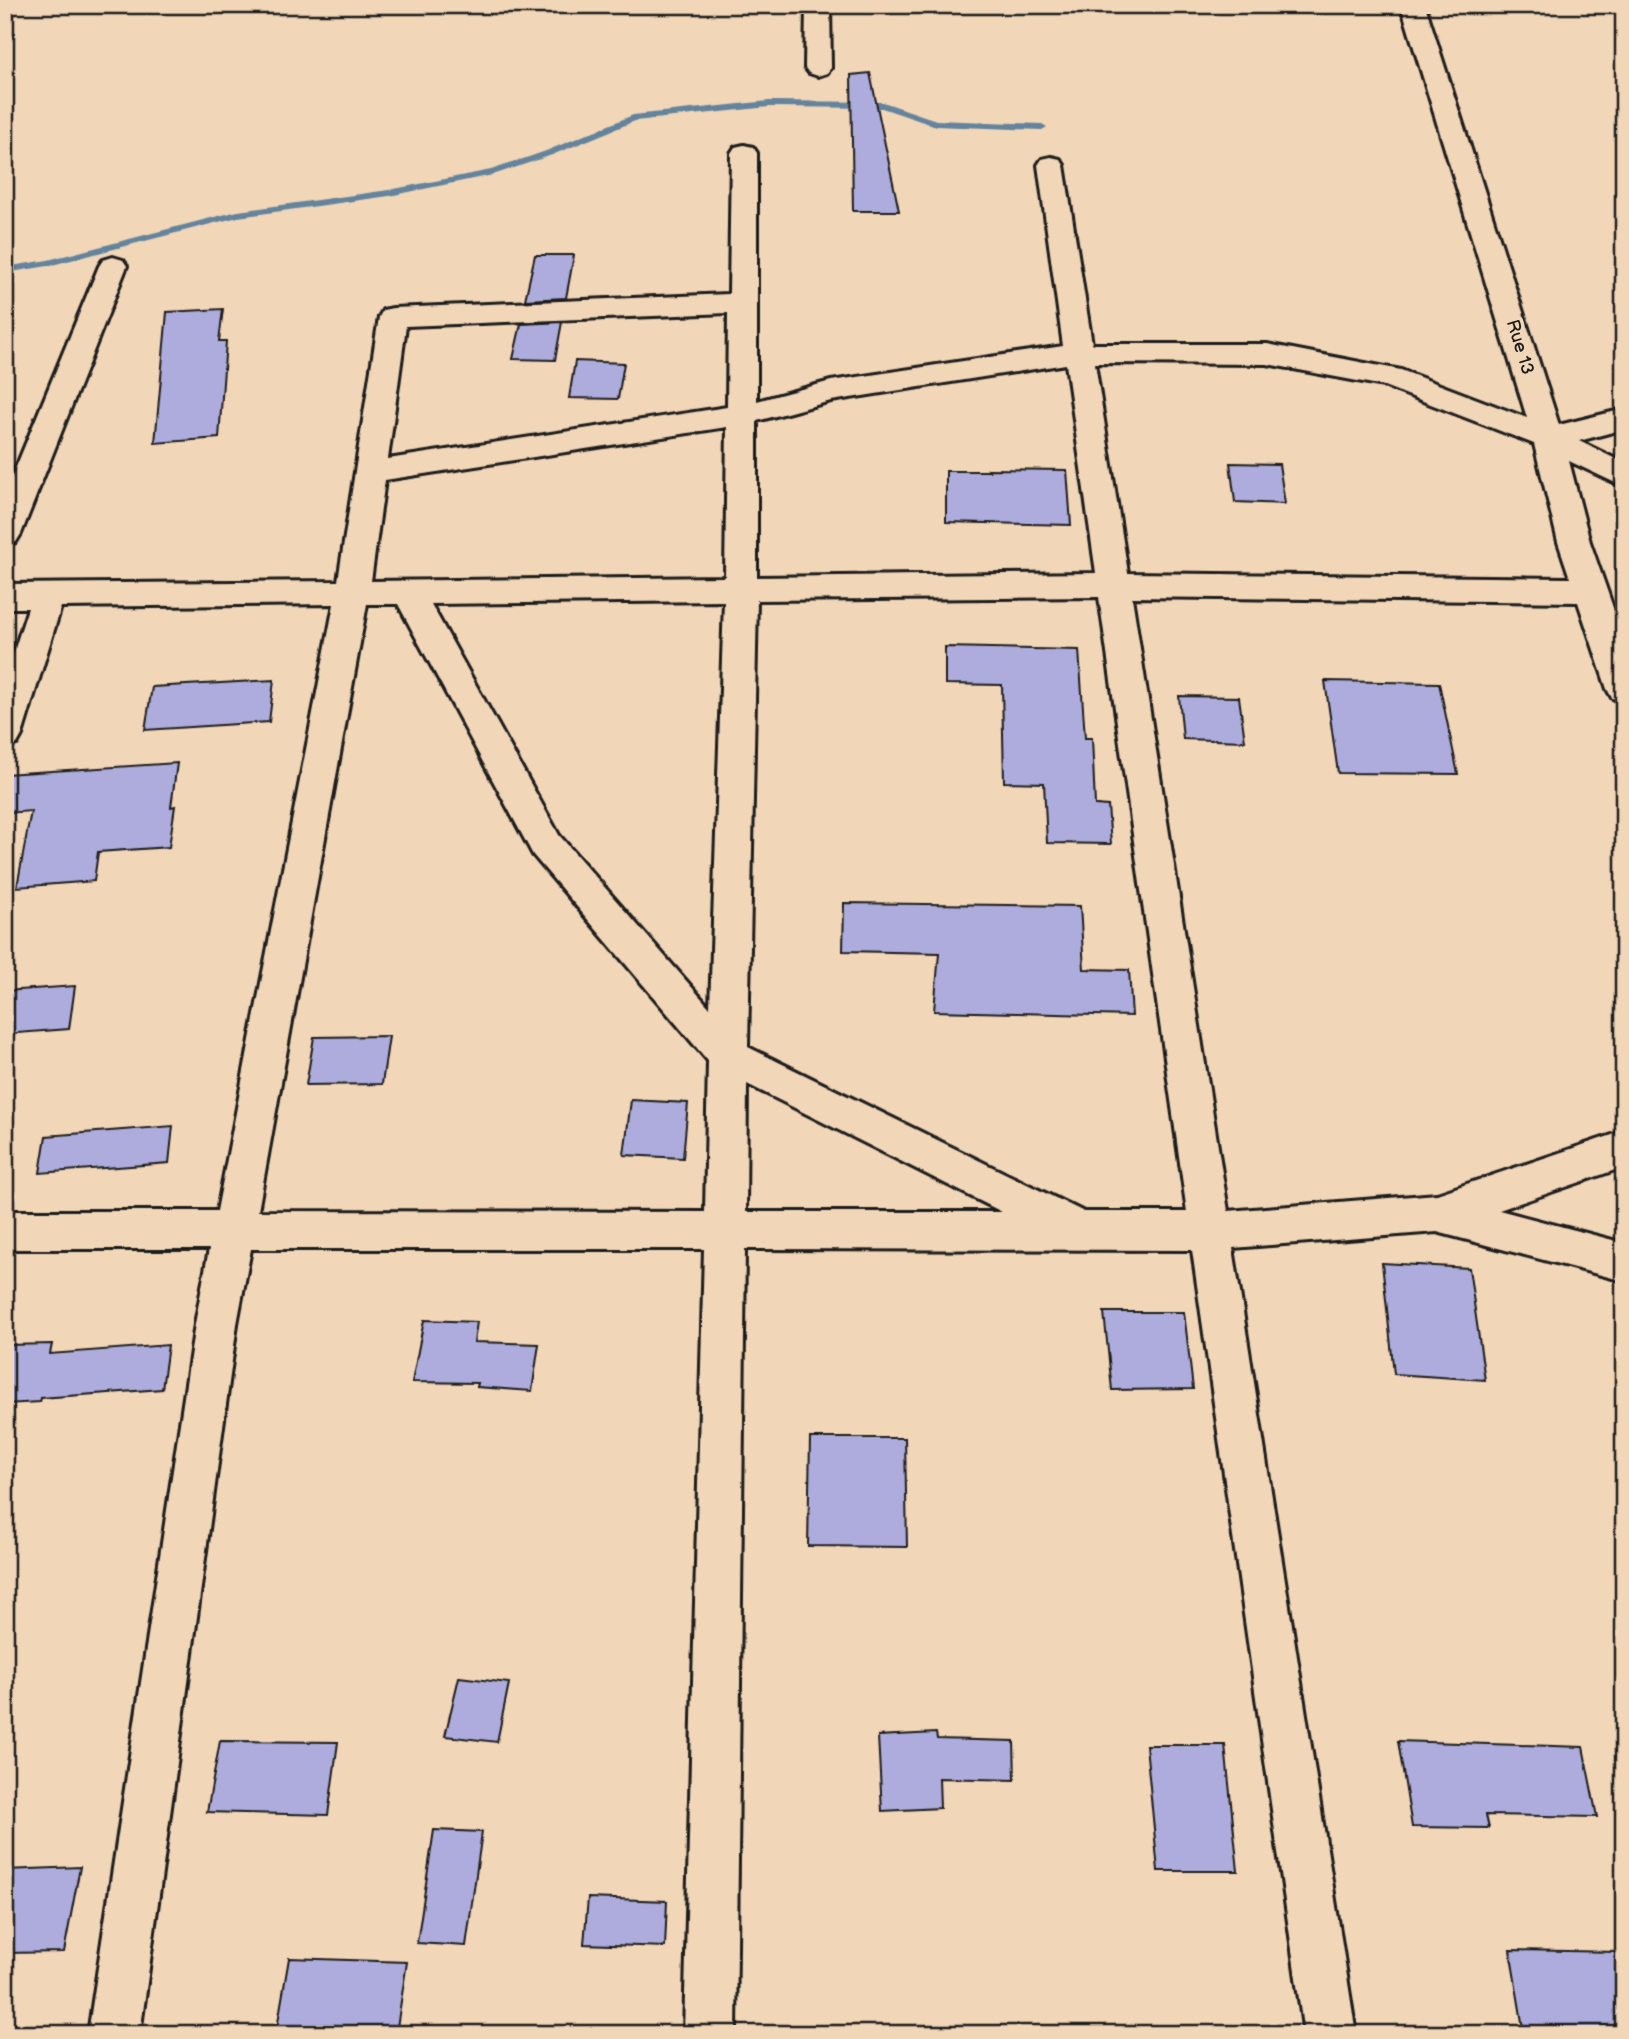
<svg xmlns="http://www.w3.org/2000/svg" width="1629" height="2039" font-family="'Balsamiq Sans',sans-serif">
<style>
.lines{fill:none;stroke-linecap:round;stroke-linejoin:round}
.stream{fill:#63849c;fill-rule:evenodd}
.building{fill:#adacdd;stroke:#1c1c1c;stroke-width:2}
.minor-casing{stroke:#1c1c1c;stroke-width:6}
.minor{fill:#f1d6b8;fill-rule:evenodd}
.labels{text-anchor:middle;dominant-baseline:central;stroke-width:7;stroke-linejoin:round;paint-order:stroke}
.far-street-label{font-size:18px;fill:#1c1c1c;stroke:#f1d6b8}
</style>
<rect width="100%" height="100%" fill="#f1d6b8"/>
<filter id="ink" filterUnits="userSpaceOnUse"><feTurbulence type="fractalNoise" baseFrequency=".0143" numOctaves="2"/><feDisplacementMap in="SourceGraphic" scale="14" xChannelSelector="R" yChannelSelector="G"/><feConvolveMatrix kernelMatrix="1 2 1 2 8 2 1 2 1" color-interpolation-filters="sRGB"/></filter>
<g filter="url(#ink)">
<g class="lines">
<path class="stream" d="M 769,101 L 883,102 L 936,120 L 1042,124 L 1047,127 L 1042,130 L 935,126 L 882,108 L 769,107 L 635,121 L 552,155 L 493,175 L 389,196 L 238,217 L 48,266 L 5,273 L 5,267 L 48,260 L 238,211 L 389,190 L 491,170 L 546,151 L 633,115 Z"/>
</g>
<path class="building" d="M 870,73 L 899,211 L 853,211 L 851,75 Z
M 535,255 L 574,255 L 566,298 L 525,300 Z
M 223,309 L 219,341 L 226,341 L 219,438 L 155,443 L 167,312 Z
M 562,322 L 555,360 L 513,359 L 521,324 Z
M 575,361 L 624,363 L 618,399 L 569,398 Z
M 1230,463 L 1279,464 L 1285,504 L 1235,502 Z
M 988,469 L 1067,470 L 1071,525 L 946,522 L 946,471 L 989,471 Z
M 945,647 L 1079,650 L 1085,738 L 1092,738 L 1095,805 L 1108,806 L 1111,844 L 1047,843 L 1044,783 L 1004,782 L 1002,685 L 945,684 Z
M 274,680 L 269,722 L 145,730 L 152,687 Z
M 1325,681 L 1439,683 L 1458,774 L 1338,773 Z
M 1179,696 L 1239,697 L 1245,741 L 1183,739 Z
M 177,763 L 171,807 L 175,806 L 169,847 L 98,852 L 94,881 L 17,887 L 31,811 L 5,813 L 5,774 Z
M 844,903 L 1080,906 L 1084,969 L 1129,970 L 1132,1016 L 934,1011 L 939,953 L 843,951 Z
M 75,986 L 69,1029 L 5,1034 L 5,991 Z
M 389,1036 L 382,1084 L 306,1085 L 314,1037 Z
M 631,1100 L 688,1103 L 683,1158 L 624,1155 Z
M 173,1126 L 169,1163 L 40,1173 L 46,1136 Z
M 1382,1263 L 1469,1268 L 1485,1380 L 1394,1374 Z
M 1104,1312 L 1184,1312 L 1193,1389 L 1112,1390 Z
M 424,1320 L 477,1322 L 474,1342 L 539,1344 L 532,1391 L 477,1387 L 478,1383 L 412,1382 Z
M 52,1344 L 50,1354 L 168,1345 L 162,1389 L 41,1398 L 40,1402 L 5,1404 L 5,1345 Z
M 810,1438 L 905,1438 L 907,1547 L 808,1546 Z
M 459,1677 L 509,1683 L 497,1742 L 445,1736 Z
M 936,1733 L 937,1739 L 1014,1741 L 1015,1780 L 939,1778 L 940,1808 L 882,1811 L 878,1736 Z
M 220,1741 L 338,1742 L 328,1815 L 207,1812 Z
M 1398,1741 L 1583,1747 L 1597,1817 L 1486,1815 L 1489,1828 L 1412,1827 Z
M 1146,1745 L 1225,1745 L 1238,1871 L 1158,1871 Z
M 434,1830 L 482,1832 L 466,1946 L 417,1943 Z
M 80,1867 L 64,1952 L 5,1953 L 5,1870 Z
M 588,1898 L 667,1901 L 665,1947 L 584,1944 Z
M 1510,1950 L 1618,1952 L 1624,1980 L 1624,2034 L 1524,2034 Z
M 289,1958 L 407,1962 L 396,2034 L 276,2034 Z"/>
<g class="lines">
<g class="minor-casing">
<path id="minor" d="M 806,5 L 830,5 L 831,68 L 827,73 L 818,76 L 809,73 L 805,68 Z
M 1401,5 L 1425,5 L 1559,425 L 1624,409 L 1624,429 L 1579,441 L 1624,463 L 1624,487 L 1569,461 L 1590,542 L 1624,639 L 1624,702 L 1612,698 L 1607,689 L 1578,602 L 1132,597 L 1228,1211 L 1437,1194 L 1624,1131 L 1624,1167 L 1499,1210 L 1624,1243 L 1624,1281 L 1437,1232 L 1233,1248 L 1356,2034 L 1304,2034 L 1192,1250 L 745,1249 L 736,2034 L 684,2034 L 704,1249 L 251,1249 L 237,1324 L 140,2034 L 88,2034 L 195,1324 L 209,1249 L 5,1249 L 5,1211 L 217,1211 L 334,604 L 61,607 L 22,735 L 17,744 L 5,748 L 5,679 L 28,608 L 5,608 L 5,584 L 338,581 L 379,317 L 383,310 L 393,308 L 729,294 L 731,153 L 735,147 L 744,145 L 753,147 L 757,153 L 757,401 L 831,381 L 1063,346 L 1038,165 L 1042,159 L 1051,157 L 1060,159 L 1064,165 L 1092,344 L 1267,344 L 1401,370 L 1527,418 ZM 728,313 L 727,407 L 388,459 L 406,326 ZM 1095,363 L 1267,364 L 1384,386 L 1534,444 L 1558,542 L 1570,578 L 1128,573 ZM 1066,364 L 1096,573 L 757,577 L 757,421 L 831,401 ZM 727,427 L 725,577 L 371,581 L 385,480 ZM 1099,597 L 1187,1212 L 1084,1212 L 748,1047 L 757,600 ZM 724,601 L 710,1008 L 559,835 L 431,604 ZM 367,604 L 398,604 L 533,855 L 708,1061 L 705,1212 L 258,1211 ZM 747,1084 L 1002,1212 L 746,1212 Z
M 113,257 L 123,260 L 127,266 L 21,534 L 16,542 L 5,545 L 5,494 L 99,266 L 103,260 Z"/>
</g>
<use href="#minor" class="minor"/>
</g>
</g>
<g class="labels">
<g class="far-street-label">
<text transform="translate(1520 347) rotate(73)">Rue 13</text>
</g>
</g>
<rect width="1629" height="2039" fill="none" stroke="#f1d6b8" stroke-width="28"/>
<rect x="14" y="14" width="1601" height="2011" fill="none" stroke="#1c1c1c" stroke-width="2.5" filter="url(#ink)"/>
</svg>
